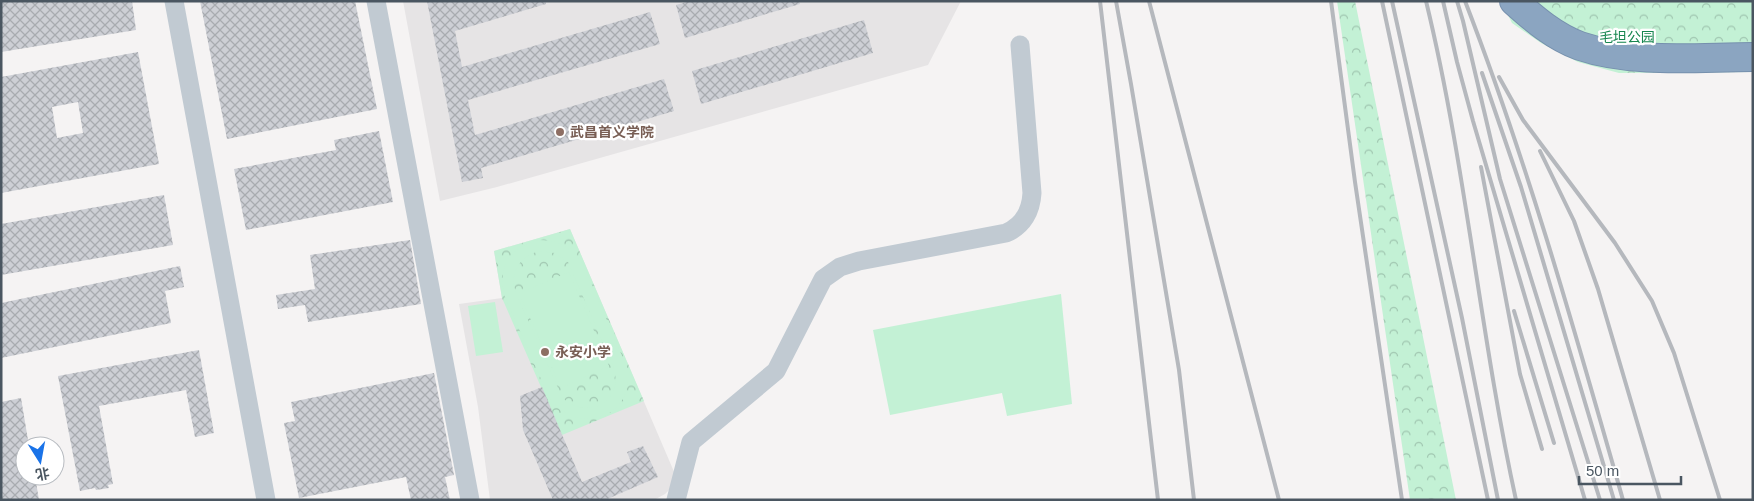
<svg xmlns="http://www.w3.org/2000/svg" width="1754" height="501" font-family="Helvetica,'Noto Sans SC',sans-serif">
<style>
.education{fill:#e6e4e5}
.forest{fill:url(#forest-crowns)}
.pitch{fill:#c3f1d5;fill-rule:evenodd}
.building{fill:url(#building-cross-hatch);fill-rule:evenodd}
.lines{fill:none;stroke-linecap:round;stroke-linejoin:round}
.highway-casing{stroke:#7690ad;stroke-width:30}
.minor{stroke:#c1cad2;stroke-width:19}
.highway{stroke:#8ba5c1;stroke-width:28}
.rail{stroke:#b5b8bd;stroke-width:4}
.education-dot{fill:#8d6e63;stroke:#fff;stroke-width:2}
.labels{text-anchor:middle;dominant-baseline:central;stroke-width:4.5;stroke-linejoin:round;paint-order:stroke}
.park-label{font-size:14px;fill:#17864f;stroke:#fff}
.education-label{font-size:14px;font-weight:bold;fill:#785e54;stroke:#fff;text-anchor:start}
</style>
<defs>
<pattern id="forest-crowns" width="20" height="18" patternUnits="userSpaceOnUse" patternTransform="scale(1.25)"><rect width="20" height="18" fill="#c3f1d5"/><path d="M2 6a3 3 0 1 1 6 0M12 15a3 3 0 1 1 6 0" fill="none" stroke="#a0c6b0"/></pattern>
<pattern id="building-cross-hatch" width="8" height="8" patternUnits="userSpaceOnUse" patternTransform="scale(1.25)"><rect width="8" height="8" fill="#cdcfd5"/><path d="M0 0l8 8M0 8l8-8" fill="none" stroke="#a8abb0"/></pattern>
</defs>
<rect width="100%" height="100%" fill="#f5f3f3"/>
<path class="education" d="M 403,1 L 961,1 L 928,65 L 497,187 L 440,201 Z
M 570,229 L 675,474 L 674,485 L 665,494 L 654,500 L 490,500 L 478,407 L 459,304 L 502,298 L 494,251 Z"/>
<path class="forest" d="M 1337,1 L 1355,1 L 1456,500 L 1410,500 Z
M 1501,1 L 1753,1 L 1753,72 L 1619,73 L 1578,62 L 1541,43 L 1512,23 Z
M 570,229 L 644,401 L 562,435 L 502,298 L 494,251 Z"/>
<path class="pitch" d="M 538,240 C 558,240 571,247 583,264 L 631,377 L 628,378 C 628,423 571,434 548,395 L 505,297 C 497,268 509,248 538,240 ZM 539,251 L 555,253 L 568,262 L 613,366 C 626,401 587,422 562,397 L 516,293 C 509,273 519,257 539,251 Z
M 569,272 L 609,366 L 561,388 L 519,293 Z
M 1061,294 L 1072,404 L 1007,416 L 1002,393 L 890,415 L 873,330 Z
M 495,302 L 503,352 L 476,356 L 468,306 Z"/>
<path class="building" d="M 1,1 L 132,1 L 136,30 L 1,52 Z
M 200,1 L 355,1 L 377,109 L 227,139 Z
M 427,1 L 546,1 L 546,4 L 455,31 L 462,67 L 650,12 L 660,44 L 468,100 L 475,135 L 664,79 L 674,111 L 481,168 L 483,178 L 462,182 Z
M 690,1 L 799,1 L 800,4 L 685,38 L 676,5 Z
M 864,20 L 873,53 L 701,104 L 692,71 Z
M 138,52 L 159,164 L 1,193 L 1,77 ZM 78,102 L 83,133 L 57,138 L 52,107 Z
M 379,131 L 393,202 L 246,230 L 234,169 L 336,150 L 334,140 Z
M 164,195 L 173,245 L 1,275 L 1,224 Z
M 410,240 L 421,304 L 308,322 L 305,305 L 278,309 L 276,295 L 315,289 L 310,255 Z
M 180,266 L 184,287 L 165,291 L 171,323 L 1,358 L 1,303 Z
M 199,350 L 214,433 L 195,437 L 186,390 L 99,406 L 113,484 L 108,485 L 109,488 L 96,490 L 95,488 L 80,491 L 58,376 Z
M 434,373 L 454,475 L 445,477 L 450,500 L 411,500 L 406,477 L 299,498 L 284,423 L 295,421 L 291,402 Z
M 542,387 L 582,482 L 631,462 L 627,452 L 643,446 L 658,477 L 605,500 L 553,500 L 523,430 L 520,396 Z
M 21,398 L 29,446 L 25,446 L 25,476 L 35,476 L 39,500 L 1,500 L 1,402 Z"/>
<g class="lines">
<g class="highway-casing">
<path id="highway" d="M 1514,1 C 1534,19 1555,37 1580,46 C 1633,64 1698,57 1753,57"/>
</g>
<path class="minor" d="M 174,1 L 266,500
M 376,1 L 470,500
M 676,500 L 691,442 L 776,371 L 823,279 L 840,267 L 859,261 L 1006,233 C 1023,226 1031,211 1032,193 L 1020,45"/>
<use href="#highway" class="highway"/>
<path class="rail" d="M 1100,1 L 1158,500
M 1116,1 L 1131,84 L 1179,370 L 1194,500
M 1149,1 L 1279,500
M 1331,1 L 1355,182 L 1402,500
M 1382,1 L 1488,500
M 1392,1 L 1462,318 L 1498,500
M 1426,1 C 1466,166 1480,335 1516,500
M 1443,1 L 1457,62 L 1473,121 L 1585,500
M 1457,1 L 1463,21 L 1500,179 L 1600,500
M 1465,1 C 1528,164 1575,332 1623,500
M 1482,73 L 1521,187 L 1614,500
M 1499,77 L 1523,120 L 1615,243 L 1652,301 L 1674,353 L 1720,500
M 1540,151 L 1574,221 L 1598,289 L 1660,500
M 1481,167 L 1520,374 L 1542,449
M 1514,311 L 1554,443"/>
</g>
<g class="education-dot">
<circle cx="560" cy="132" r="5"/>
<circle cx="545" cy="352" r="5"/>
</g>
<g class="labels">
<g class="park-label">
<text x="1627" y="37">毛坦公园</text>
</g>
<g class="education-label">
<text x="570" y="132">武昌首义学院</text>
<text x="555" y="352">永安小学</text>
</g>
</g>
<rect width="1754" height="501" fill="none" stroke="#4a5661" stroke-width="5"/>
<g transform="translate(40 461) rotate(169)"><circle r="24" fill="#ffffff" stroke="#b7bbc0"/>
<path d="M0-4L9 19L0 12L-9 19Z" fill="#1a73e8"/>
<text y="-8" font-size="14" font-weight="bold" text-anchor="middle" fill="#4a5661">北</text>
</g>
<path d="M1579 476v8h102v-8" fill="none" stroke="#4a5661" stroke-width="2.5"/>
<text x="1586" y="476" font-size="15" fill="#4a5661" stroke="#ffffff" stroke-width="4" paint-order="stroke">50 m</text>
</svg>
